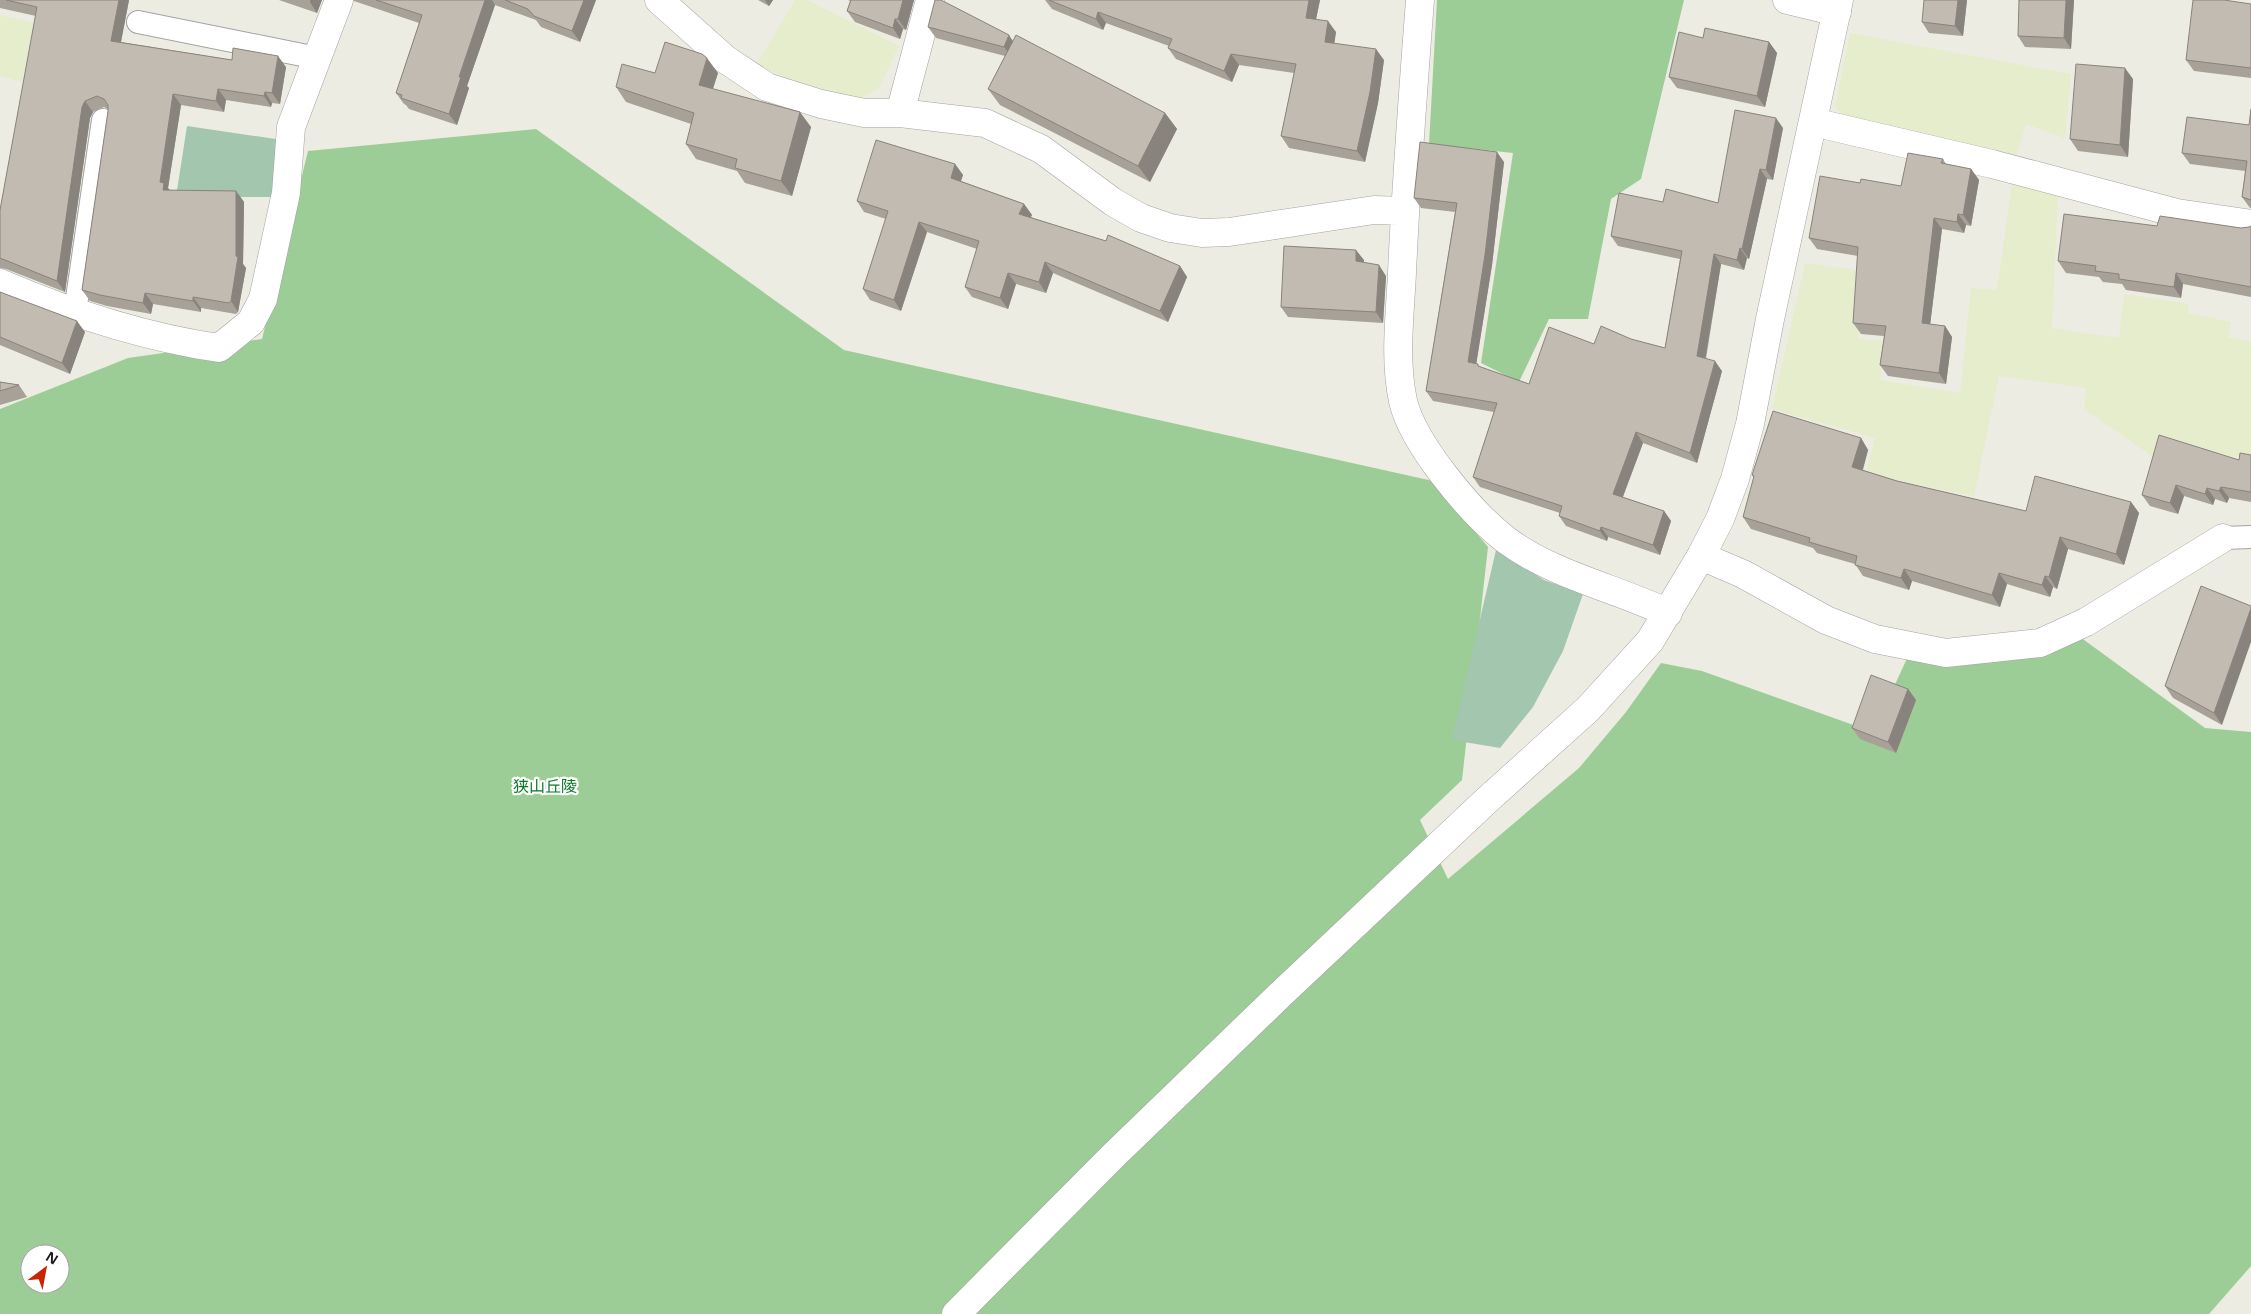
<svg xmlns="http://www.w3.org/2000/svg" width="2251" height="1314" font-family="'Noto Sans','Noto Sans JP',sans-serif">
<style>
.farmland{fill:#e5edcd}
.forest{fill:#9dcd96;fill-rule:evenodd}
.cemetery{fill:#a3c6ae}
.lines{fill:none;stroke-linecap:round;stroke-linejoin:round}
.service-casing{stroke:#a3a3a3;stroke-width:24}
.minor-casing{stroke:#a3a3a3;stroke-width:29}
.tertiary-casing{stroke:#a3a3a3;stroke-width:29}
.service{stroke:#fff;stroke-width:22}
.minor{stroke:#fff;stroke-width:28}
.tertiary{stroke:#fff;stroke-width:28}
.wall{fill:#a7a198}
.shaded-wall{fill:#88837c}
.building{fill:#c2bbb1;stroke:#88837c}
.labels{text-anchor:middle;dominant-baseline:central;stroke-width:4.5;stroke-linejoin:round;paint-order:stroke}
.park-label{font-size:16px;fill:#0c7828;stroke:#fff}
</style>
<rect width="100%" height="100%" fill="#edece2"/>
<path class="farmland" d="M 795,0 L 807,0 L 899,46 L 879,88 L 859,99 L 806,88 L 757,64 Z
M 0,15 L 33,22 L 26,83 L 0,76 Z
M 1850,33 L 2071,74 L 2065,138 L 2026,124 L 2016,156 L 1843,117 L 1835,106 Z
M 2012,183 L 2058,195 L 2052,328 L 2119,338 L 2124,294 L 2189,304 L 2188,313 L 2231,322 L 2228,337 L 2251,341 L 2251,459 L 2163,444 L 2159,461 L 2084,409 L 2086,388 L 1999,376 L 1974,496 L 1866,475 L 1875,438 L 1772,409 L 1805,263 L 1863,271 L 1858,339 L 1886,341 L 1880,380 L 1960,393 L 1971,288 L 1997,290 Z"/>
<path class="forest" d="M 1437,0 L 1684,0 L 1641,179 L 1611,199 L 1588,319 L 1549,319 L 1519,382 L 1481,363 L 1513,153 L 1429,144 Z
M 536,129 L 844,350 L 1433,481 L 1488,547 L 1462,780 L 1420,820 L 1448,879 L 1579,768 L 1626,712 L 1661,663 L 1702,671 L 1873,732 L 1910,652 L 2069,629 L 2205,728 L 2251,732 L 2251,1266 L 2209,1314 L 0,1314 L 0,409 L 128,358 L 262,339 L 308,151 ZM 30,1254 L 60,1254 L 60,1284 L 30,1284 Z"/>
<path class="cemetery" d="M 187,126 L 282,140 L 280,197 L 176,197 Z
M 1496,550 L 1544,580 L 1583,594 L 1563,651 L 1533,707 L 1500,748 L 1452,740 Z"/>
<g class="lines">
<g class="service-casing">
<path id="service" d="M 138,22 L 317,58
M 75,312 L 103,120
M 2223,538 L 2251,537"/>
</g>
<g class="minor-casing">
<path id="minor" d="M 659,0 L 725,59 L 767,87 L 821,104 L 864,113 L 900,113 L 985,123 L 1041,149 L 1113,202 L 1141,218 L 1170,228 L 1202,233 L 1229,232 L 1374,210 L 1404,211
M 1420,0 C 1413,91 1406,182 1402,273 C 1400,315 1394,359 1403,401 C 1413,444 1471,513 1506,540 C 1553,575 1615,588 1668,613
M 1787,0 L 1837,12
M 900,113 L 930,0
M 1813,122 L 1992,164 L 2177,213 L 2251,224
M 0,283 C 70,313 144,337 219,348 L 251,322 L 263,299 L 286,193 L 291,127 L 339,0
M 1701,556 L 1743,574 L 1826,620 L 1875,639 L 1946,653 L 2040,643 L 2086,622 L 2223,538"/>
</g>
<g class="tertiary-casing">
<path id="tertiary" d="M 956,1314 L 1114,1155 L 1282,993 L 1486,801 L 1588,709 L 1650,641 L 1701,556 L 1720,519 L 1735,479 L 1750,424 L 1770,319 L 1839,0"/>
</g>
<use href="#service" class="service"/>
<use href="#minor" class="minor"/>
<use href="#tertiary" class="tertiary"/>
</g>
<path class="wall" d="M 0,0 L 129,0 L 121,42 L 232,60 L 286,67 L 280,104 L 272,103 L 271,107 L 226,100 L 224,112 L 181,105 L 168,188 L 170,190 L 236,191 L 244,202 L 243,264 L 246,268 L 238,312 L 236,314 L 201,308 L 201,312 L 153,304 L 151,314 L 107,306 L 90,301 L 82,290 L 108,111 L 108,109 L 104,107 L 93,112 L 90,118 L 65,292 L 6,269 L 0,268 L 0,210 L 36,16 L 0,8 Z
M 279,0 L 322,0 L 317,13 Z
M 353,0 L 596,0 L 580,42 L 541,27 L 536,20 L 495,5 L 467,86 L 469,88 L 457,125 L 409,109 L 406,105 L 404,104 L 396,93 L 419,23 L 354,1 Z
M 758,0 L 773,0 L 769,6 Z
M 848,0 L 914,0 L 906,30 L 903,29 L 900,39 L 855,22 L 847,11 L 850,1 Z
M 1045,0 L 1320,0 L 1316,19 L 1336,32 L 1334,43 L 1384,60 L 1378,103 L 1365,162 L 1289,148 L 1281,136 L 1294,73 L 1239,65 L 1232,82 L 1176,59 L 1168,48 L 1169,46 L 1106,23 L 1103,30 L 1052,9 Z
M 1967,0 L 1963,36 L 1929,33 L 1922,22 Z
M 2074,0 L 2071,49 L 2025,47 L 2018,36 Z
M 2251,4 L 2251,78 L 2194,71 L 2186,60 Z
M 928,27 L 1013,41 L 1165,113 L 1177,129 L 1150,182 L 1000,105 L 988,89 L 1005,56 L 936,38 Z
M 1703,38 L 1769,42 L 1777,53 L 1765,107 L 1677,88 L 1669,77 Z
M 718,73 L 713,89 L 811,127 L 792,196 L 745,183 L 737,171 L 696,159 L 686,144 L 691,124 L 626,102 L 616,87 Z
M 2133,79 L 2128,157 L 2078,151 L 2070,139 Z
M 2251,109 L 2251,208 L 2250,208 L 2242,197 L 2245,171 L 2190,164 L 2182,153 L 2249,125 Z
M 1783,128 L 1773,180 L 1767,179 L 1749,259 L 1747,258 L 1744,270 L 1721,264 L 1706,359 L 1722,371 L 1697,463 L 1643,443 L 1623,497 L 1664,511 L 1671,521 L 1660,555 L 1608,537 L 1607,541 L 1566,526 L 1559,516 L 1560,513 L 1480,487 L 1473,477 L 1494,412 L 1433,401 L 1426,391 L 1455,212 L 1421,208 L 1414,198 L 1504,162 L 1492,265 L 1476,364 L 1481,367 L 1529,384 L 1594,344 L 1631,339 L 1665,348 L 1680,259 L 1618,246 L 1611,236 L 1663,202 L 1718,203 Z
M 1943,159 L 1946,164 L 1971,169 L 1979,180 L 1971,226 L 1966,225 L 1964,233 L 1942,229 L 1930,324 L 1945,326 L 1952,337 L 1946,384 L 1888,376 L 1880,365 L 1884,336 L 1861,334 L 1853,323 L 1858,256 L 1817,249 L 1809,238 L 1860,183 L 1901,186 Z
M 955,164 L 963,175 L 961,181 L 1024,204 L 1032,215 L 1030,217 L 1180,266 L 1187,277 L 1168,322 L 1053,273 L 1046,293 L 1016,284 L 1008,309 L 972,297 L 965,287 L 977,249 L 927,232 L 901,311 L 870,300 L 863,289 L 886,219 L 864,212 L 857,201 Z
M 2157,226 L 2241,228 L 2249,227 L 2251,226 L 2251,297 L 2183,284 L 2181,298 L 2126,290 L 2122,284 L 2103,282 L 2099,277 L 2066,273 L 2058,261 Z
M 1364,260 L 1364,263 L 1386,276 L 1383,323 L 1288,317 L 1281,307 Z
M 0,292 L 85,332 L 70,374 L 0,345 Z
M 0,382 L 19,385 L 27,397 L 0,405 Z
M 1861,438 L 1868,450 L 1863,470 L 1897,481 L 2026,511 L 2131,502 L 2139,513 L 2124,565 L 2068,549 L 2057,589 L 2053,587 L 2050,597 L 2007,584 L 2000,607 L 1912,581 L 1909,590 L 1863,576 L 1855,564 L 1817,553 L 1813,548 L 1751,529 L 1743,517 L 1754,478 L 1752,475 Z
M 2251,455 L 2251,502 L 2229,498 L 2227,503 L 2215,499 L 2213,505 L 2184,496 L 2178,514 L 2150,506 L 2142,495 Z
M 2201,586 L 2222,725 L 2173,698 L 2165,686 Z
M 1908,689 L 1916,700 L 1896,753 L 1860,739 L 1852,728 Z"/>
<path class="shaded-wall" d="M 119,0 L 129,0 L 119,52 L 111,41 Z
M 310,0 L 322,0 L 317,13 L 310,2 Z
M 485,0 L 492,0 L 495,5 L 467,86 L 469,88 L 457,125 L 449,114 L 459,77 Z
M 584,0 L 596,0 L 580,42 L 572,31 Z
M 765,0 L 773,0 L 769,6 Z
M 903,0 L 914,0 L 906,30 L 898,19 Z
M 1309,0 L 1320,0 L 1314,29 L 1306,18 Z
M 1958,0 L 1967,0 L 1963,36 L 1955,26 Z
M 2066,0 L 2074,0 L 2071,49 L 2064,38 Z
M 1098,12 L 1106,23 L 1103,30 L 1096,19 Z
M 895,19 L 903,29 L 900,39 L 893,28 Z
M 1328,21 L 1336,32 L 1333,53 L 1325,42 Z
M 1009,35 L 1016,46 L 1012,58 L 1004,47 Z
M 1769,42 L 1777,53 L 1765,107 L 1757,96 Z
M 1376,49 L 1384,60 L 1378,103 L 1365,162 L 1357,151 Z
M 1231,54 L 1239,65 L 1232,82 L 1224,71 Z
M 278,56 L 286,67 L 280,104 L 272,93 Z
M 707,58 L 718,73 L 709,100 L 699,85 Z
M 2125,68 L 2133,79 L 2128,157 L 2120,145 Z
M 218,89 L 226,100 L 224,112 L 216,101 Z
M 265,92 L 272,103 L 271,107 L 264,96 Z
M 173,94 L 181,105 L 168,188 L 172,194 L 163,190 L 160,182 Z
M 85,101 L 93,112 L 90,118 L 65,292 L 57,281 L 82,107 Z
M 800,112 L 811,127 L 792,196 L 781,181 Z
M 1165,113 L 1177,129 L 1150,182 L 1138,166 Z
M 1776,118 L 1783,128 L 1773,180 L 1766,170 Z
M 1497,152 L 1504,162 L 1492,265 L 1475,372 L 1468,362 Z
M 955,164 L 963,175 L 958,189 L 951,178 Z
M 1760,169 L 1767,179 L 1749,259 L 1742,249 Z
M 1971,169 L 1979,180 L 1971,226 L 1963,215 Z
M 236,191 L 244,202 L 243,264 L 246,268 L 238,312 L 231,301 L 236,256 Z
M 1024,204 L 1032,215 L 1027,225 L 1019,214 Z
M 1958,214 L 1966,225 L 1964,233 L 1957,222 Z
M 1934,218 L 1942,229 L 1929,334 L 1922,323 Z
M 919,222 L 927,232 L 901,311 L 894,300 Z
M 1740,248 L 1747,258 L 1744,270 L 1737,260 Z
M 1356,250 L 1364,260 L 1363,271 L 1356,261 Z
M 1714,254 L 1721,264 L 1704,366 L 1697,356 Z
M 1045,262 L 1053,273 L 1046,293 L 1039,282 Z
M 1379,265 L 1386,276 L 1383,323 L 1376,312 Z
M 1180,266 L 1187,277 L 1168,322 L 1160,311 Z
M 1008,273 L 1016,284 L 1008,309 L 1000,298 Z
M 2176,273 L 2183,284 L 2181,298 L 2174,287 Z
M 145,293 L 153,304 L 151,314 L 143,303 Z
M 193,297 L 201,308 L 201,312 L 193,301 Z
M 77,321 L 85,332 L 70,374 L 62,363 Z
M 1945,326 L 1952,337 L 1946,384 L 1939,373 Z
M 1715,361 L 1722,371 L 1697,463 L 1690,453 Z
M 1636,432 L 1643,443 L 1620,504 L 1613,494 Z
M 1861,438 L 1868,450 L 1860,479 L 1852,467 Z
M 2176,485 L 2184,496 L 2178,514 L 2170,503 Z
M 2221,487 L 2229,498 L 2227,503 L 2219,491 Z
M 2207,488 L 2215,499 L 2213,505 L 2205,494 Z
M 2131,502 L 2139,513 L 2124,565 L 2116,554 Z
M 1664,511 L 1671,521 L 1660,555 L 1653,545 Z
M 1601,527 L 1608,537 L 1607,541 L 1600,531 Z
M 2060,537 L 2068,549 L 2057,589 L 2049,577 Z
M 1904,569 L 1912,581 L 1909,590 L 1901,578 Z
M 1999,573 L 2007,584 L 2000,607 L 1992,595 Z
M 2045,576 L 2053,587 L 2050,597 L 2042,585 Z
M 2251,608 L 2251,642 L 2222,725 L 2214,713 Z
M 1908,689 L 1916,700 L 1896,753 L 1888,742 Z"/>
<path class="building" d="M 6,0 L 119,0 L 111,41 L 232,60 L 233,48 L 278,56 L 272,93 L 265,92 L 264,96 L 218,89 L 216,101 L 173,94 L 160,182 L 164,183 L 163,190 L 236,191 L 236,256 L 238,257 L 231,301 L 229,303 L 193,297 L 193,301 L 145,293 L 143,303 L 100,295 L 82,290 L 108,111 L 108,105 L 104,99 L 97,96 L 85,101 L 82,107 L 57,281 L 0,258 L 0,210 L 37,7 Z
M 376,0 L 485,0 L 459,77 L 461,77 L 449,114 L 401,98 L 402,95 L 396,93 L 422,15 Z
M 505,0 L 584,0 L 572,31 L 534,16 L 528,9 Z
M 851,0 L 903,0 L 898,19 L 895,19 L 893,28 L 847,11 Z
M 935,0 L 941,0 L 1009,35 L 1004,47 L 928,27 Z
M 1049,0 L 1309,0 L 1306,18 L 1328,21 L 1325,42 L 1376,49 L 1370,92 L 1357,151 L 1281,136 L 1296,64 L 1231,54 L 1224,71 L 1168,48 L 1172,39 L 1098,12 L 1096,19 Z
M 1924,0 L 1958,0 L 1955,26 L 1922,22 Z
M 2019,0 L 2066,0 L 2064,38 L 2018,36 Z
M 2193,0 L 2224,0 L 2251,4 L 2251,68 L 2186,60 Z
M 1705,28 L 1769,42 L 1757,96 L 1669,77 L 1679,32 L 1703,38 Z
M 1016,35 L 1165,113 L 1138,166 L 988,89 Z
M 665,42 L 702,54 L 707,58 L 699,85 L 800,112 L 781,181 L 735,168 L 737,159 L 686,144 L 694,113 L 616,87 L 622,64 L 655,73 Z
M 2076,64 L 2125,68 L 2120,145 L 2070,139 Z
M 2251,109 L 2251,200 L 2242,197 L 2247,161 L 2182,153 L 2187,117 L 2249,125 Z
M 1735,110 L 1776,118 L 1766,170 L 1760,169 L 1742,249 L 1740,248 L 1737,260 L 1714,254 L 1697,356 L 1715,361 L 1690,453 L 1636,432 L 1613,494 L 1664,511 L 1653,545 L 1601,527 L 1600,531 L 1559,516 L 1562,506 L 1473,477 L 1497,403 L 1426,391 L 1457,203 L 1414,198 L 1420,142 L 1497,152 L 1485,255 L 1468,362 L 1478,364 L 1478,366 L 1529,384 L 1549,327 L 1594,344 L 1601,326 L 1631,339 L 1665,348 L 1682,251 L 1611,236 L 1619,193 L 1663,202 L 1666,189 L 1718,203 Z
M 876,140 L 955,164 L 951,178 L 1024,204 L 1019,214 L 1106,241 L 1108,235 L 1180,266 L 1160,311 L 1045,262 L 1039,282 L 1008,273 L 1000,298 L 965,287 L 979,241 L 919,222 L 894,300 L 863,289 L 888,211 L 857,201 Z
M 1908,153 L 1943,159 L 1941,163 L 1971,169 L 1963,215 L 1958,214 L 1957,222 L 1934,218 L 1922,323 L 1945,326 L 1939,373 L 1880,365 L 1886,326 L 1853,323 L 1858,247 L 1809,238 L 1820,176 L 1860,183 L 1861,179 L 1901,186 Z
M 2064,214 L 2157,226 L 2160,216 L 2241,228 L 2249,227 L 2251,226 L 2251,287 L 2176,273 L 2174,287 L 2119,279 L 2119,274 L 2095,271 L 2096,266 L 2058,261 Z
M 1284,246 L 1356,250 L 1356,261 L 1379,265 L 1376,312 L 1281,307 Z
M 0,292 L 77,321 L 62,363 L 0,337 Z
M 0,382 L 19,385 L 0,391 Z
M 1773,411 L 1861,438 L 1852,467 L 1897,481 L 2026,511 L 2035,476 L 2131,502 L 2116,554 L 2060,537 L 2049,577 L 2045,576 L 2042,585 L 1999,573 L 1992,595 L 1904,569 L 1901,578 L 1855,565 L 1857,556 L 1809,542 L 1810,538 L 1743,517 L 1754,476 L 1752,475 Z
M 2159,435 L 2239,460 L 2240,453 L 2251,455 L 2251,492 L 2221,487 L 2219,491 L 2207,488 L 2205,494 L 2176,485 L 2170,503 L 2142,495 Z
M 2201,586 L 2251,606 L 2251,608 L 2214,713 L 2165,686 Z
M 1871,675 L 1908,689 L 1888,742 L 1852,728 Z"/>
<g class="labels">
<g class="park-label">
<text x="545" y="786">狭山丘陵</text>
</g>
</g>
<g transform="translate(45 1269) rotate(32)"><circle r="24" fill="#ffffff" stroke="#a4a4a4"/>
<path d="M0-4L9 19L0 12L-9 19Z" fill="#c62402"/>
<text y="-8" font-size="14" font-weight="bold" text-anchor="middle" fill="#1c1c1c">N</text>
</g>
</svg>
